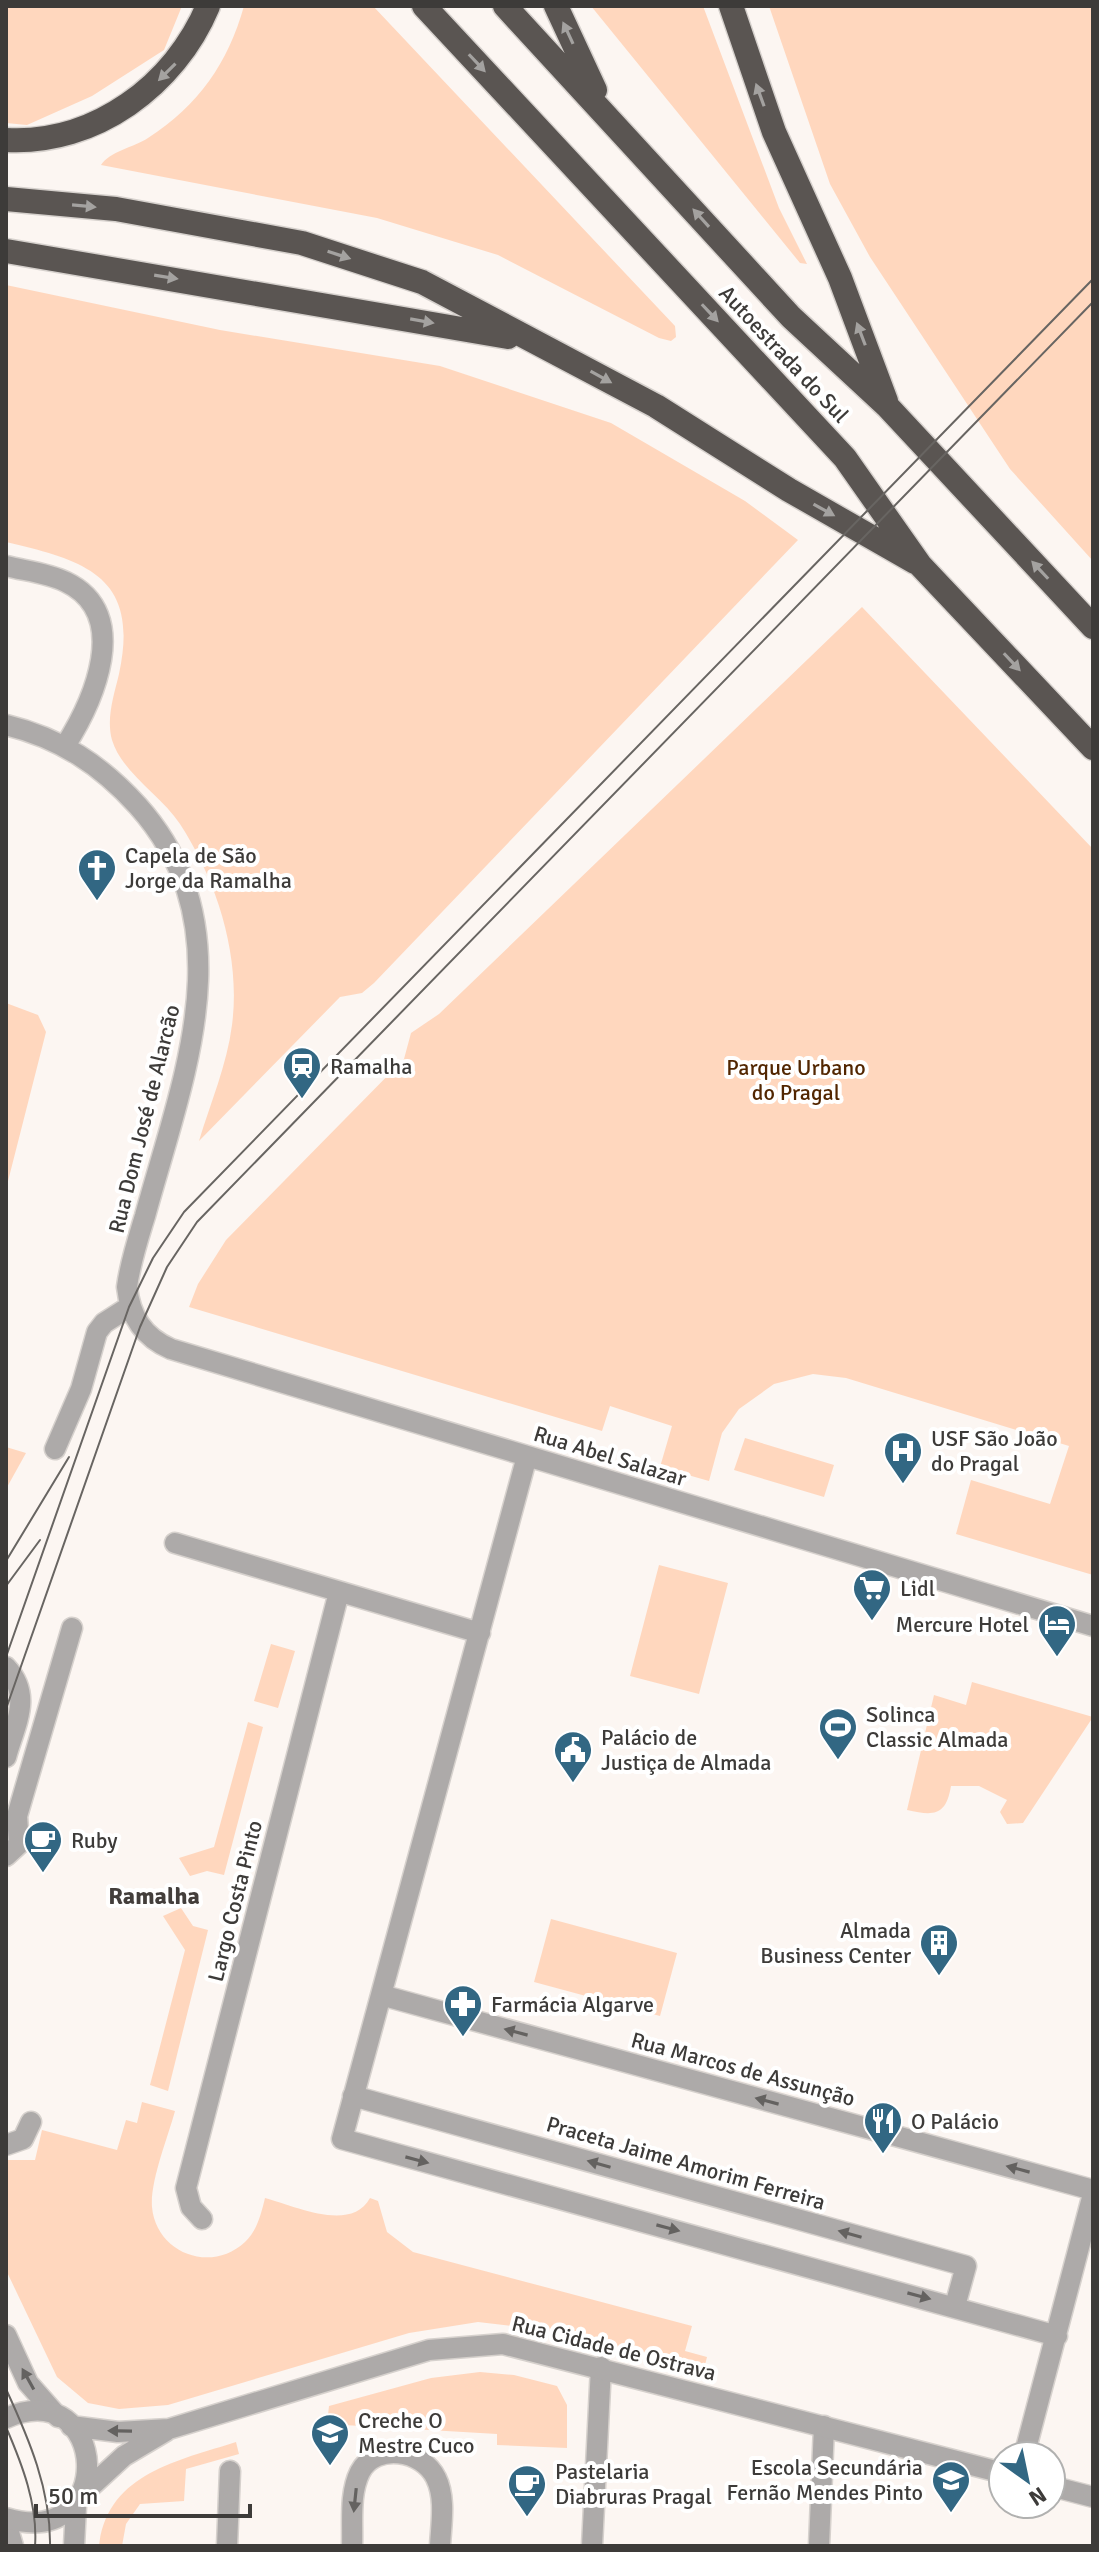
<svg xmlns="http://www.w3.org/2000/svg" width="1099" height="2552" font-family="Signika,sans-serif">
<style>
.green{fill:#ffd7be}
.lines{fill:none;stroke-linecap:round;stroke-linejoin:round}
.minor-casing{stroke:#d6d1cd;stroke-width:23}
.tertiary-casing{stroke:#d6d1cd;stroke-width:23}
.motorway-casing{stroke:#d6d1cd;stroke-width:27}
.minor{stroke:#adaaa9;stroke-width:20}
.tertiary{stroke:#adaaa9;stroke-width:20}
.motorway{stroke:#5a5552;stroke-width:24}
.tram{stroke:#686562;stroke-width:2}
.oneway{fill:#a4a2a0}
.oneway2{fill:#646260}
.labels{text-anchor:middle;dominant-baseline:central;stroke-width:8;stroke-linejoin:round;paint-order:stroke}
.street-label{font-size:22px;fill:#3d3b39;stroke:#fff}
.poi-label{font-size:22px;fill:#3d3b39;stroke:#fff;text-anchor:start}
.park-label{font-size:22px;fill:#522601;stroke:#fff}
.neighbourhood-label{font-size:24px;font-weight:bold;fill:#433e3b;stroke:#fff}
</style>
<rect width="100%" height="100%" fill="#fcf6f2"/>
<path class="green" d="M 6,6 L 182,6 L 164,50 L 92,96 L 27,125 L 6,123 Z
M 244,6 L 373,6 L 675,326 L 676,337 L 671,341 L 659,338 L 498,255 L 377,218 L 101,165 C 109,152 134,147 148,138 C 199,105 228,63 244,6 Z
M 591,6 L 703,6 L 779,208 L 807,264 L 800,263 Z
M 769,6 L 1093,6 L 1093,561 L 1010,469 L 870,257 L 830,184 Z
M 6,285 L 220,330 L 440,366 L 611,423 L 745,501 L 798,540 L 374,983 L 362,993 L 340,997 L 199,1141 C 210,1104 227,1065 232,1025 C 241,956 217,881 180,824 C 161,795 122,773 112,740 C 106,718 114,695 119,674 C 140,577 87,561 6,542 Z
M 862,607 L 1093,849 L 1093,1575 L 956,1534 L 971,1480 L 1050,1504 L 1069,1446 L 846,1378 L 813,1374 L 774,1384 L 739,1409 L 722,1433 L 709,1481 L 660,1467 L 672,1426 L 610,1406 L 602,1431 L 189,1307 L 198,1284 L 226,1240 L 404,1059 L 411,1033 L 439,1014 Z
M 6,1003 L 38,1015 L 46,1032 L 6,1189 Z
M 745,1438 L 834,1465 L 824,1497 L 734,1470 Z
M 6,1447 L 26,1453 L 6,1489 Z
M 659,1565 L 728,1583 L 699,1694 L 630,1676 Z
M 271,1644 L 295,1651 L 278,1708 L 254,1701 Z
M 972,1682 L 1093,1717 L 1023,1823 L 1007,1824 L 1000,1812 L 1007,1800 L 979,1786 L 951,1786 C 946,1816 934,1816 907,1810 L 934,1695 L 966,1705 Z
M 248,1722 L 263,1727 L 224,1875 L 207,1871 L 190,1876 L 179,1858 L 214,1847 Z
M 181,1908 L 193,1926 L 208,1930 L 168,2091 L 150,2085 L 185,1950 L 163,1916 Z
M 551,1919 L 677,1953 L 660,2016 L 534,1982 Z
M 142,2102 L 175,2111 C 168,2137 150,2181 152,2207 C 156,2253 211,2274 245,2242 C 257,2231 261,2214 265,2198 C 295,2206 351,2233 370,2198 L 378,2201 L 387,2232 L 413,2252 L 692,2326 L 685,2351 L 707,2357 L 703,2373 L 538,2329 L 478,2322 L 409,2333 L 168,2405 L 119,2409 L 88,2403 L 57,2377 L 6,2270 L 6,2160 L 35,2160 L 42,2130 L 117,2150 L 126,2120 L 137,2123 Z
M 480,2372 L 514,2375 L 557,2386 L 567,2405 L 567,2448 L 497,2445 L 497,2434 L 327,2424 L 329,2406 L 431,2378 Z
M 236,2442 L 239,2454 L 186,2469 L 184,2501 L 140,2504 L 126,2524 L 122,2546 L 99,2546 C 107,2474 177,2461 236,2442 Z"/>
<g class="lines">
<g class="minor-casing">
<path id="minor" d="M 6,566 C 26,571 48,573 66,582 C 133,614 93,702 65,746
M 6,725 C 60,738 101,765 138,806 C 247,928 182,1080 145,1216 C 138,1239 130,1263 127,1287 C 130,1316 143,1337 171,1349 L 1093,1626
M 55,1449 L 81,1389 L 97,1332 L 104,1323 L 129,1307
M 527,1456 L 342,2139 L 1057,2336
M 175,1543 L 480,1633
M 6,1667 C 33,1696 15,1724 6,1757
M 6,1856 L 19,1844 L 17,1816 L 72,1628
M 381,1995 L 1093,2190
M 353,2096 L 966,2266 L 955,2306
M 6,2145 L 23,2139 L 31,2122
M 202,2219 L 191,2207 L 186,2188 L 339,1592
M 6,2335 L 28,2383 L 58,2417
M 1024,2456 L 1093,2194
M 6,2522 L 13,2546
M 74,2546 L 76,2506
M 227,2546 L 230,2471
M 352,2546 C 353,2523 349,2494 360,2472 C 376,2442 423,2450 436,2478 C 446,2498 441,2525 440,2546
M 592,2546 L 601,2367
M 819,2546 L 824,2426"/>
</g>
<g class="tertiary-casing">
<path id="tertiary" d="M 6,2418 C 109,2373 119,2552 6,2518
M 71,2426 L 118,2432 L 169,2429 L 429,2350 L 503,2344 L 1003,2473
M 1051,2486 L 1093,2497
M 86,2491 L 124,2456 L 166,2431"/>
</g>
<g class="motorway-casing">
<path id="motorway" d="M 424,6 L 845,458 L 920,565 L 1093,748
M 505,6 L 791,317 L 888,407 L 1093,627
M 556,6 L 595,90
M 731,6 L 774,132 L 840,278 L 886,401
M 6,140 C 95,145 175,85 208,6
M 6,199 L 116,209 L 302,243 L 422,282 L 656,406 L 789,490 L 915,562
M 6,251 L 508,337"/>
</g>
<use href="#minor" class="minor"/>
<use href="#tertiary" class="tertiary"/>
<use href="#motorway" class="motorway"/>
<path class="tram" d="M 6,1561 L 69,1457
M 6,1586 L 40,1540
M 6,1657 L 129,1307 L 153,1258 L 184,1212 L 1093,279
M 6,1709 L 140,1327 L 167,1267 L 197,1222 L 1093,302
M 6,2389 C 29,2439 51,2490 50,2546
M 6,2427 C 22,2464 38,2505 35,2546"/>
</g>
<defs><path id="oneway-solid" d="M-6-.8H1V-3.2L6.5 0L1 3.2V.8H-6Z" transform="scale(2)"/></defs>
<g class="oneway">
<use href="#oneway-solid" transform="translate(568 33) rotate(-115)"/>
<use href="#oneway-solid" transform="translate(477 63) rotate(47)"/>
<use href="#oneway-solid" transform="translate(167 72) rotate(135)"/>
<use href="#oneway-solid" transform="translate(760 95) rotate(-110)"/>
<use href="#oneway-solid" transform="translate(84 206) rotate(5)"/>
<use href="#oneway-solid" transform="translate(701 218) rotate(-132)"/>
<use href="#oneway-solid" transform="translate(339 255) rotate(18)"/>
<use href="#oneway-solid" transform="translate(166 277) rotate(9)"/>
<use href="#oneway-solid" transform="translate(710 313) rotate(47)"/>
<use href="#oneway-solid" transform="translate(422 321) rotate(10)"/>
<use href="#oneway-solid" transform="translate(861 334) rotate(-111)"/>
<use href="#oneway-solid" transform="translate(601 377) rotate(29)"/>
<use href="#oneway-solid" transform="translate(824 510) rotate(29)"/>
<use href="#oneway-solid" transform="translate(1040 570) rotate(-133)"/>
<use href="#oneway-solid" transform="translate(1012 662) rotate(47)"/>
</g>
<g class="oneway2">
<use href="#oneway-solid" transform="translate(516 2032) rotate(-165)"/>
<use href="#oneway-solid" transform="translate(767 2101) rotate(-165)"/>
<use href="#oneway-solid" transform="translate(417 2160) rotate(15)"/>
<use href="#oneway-solid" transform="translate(599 2164) rotate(-164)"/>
<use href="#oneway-solid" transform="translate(1018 2169) rotate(-165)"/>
<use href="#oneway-solid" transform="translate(668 2228) rotate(15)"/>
<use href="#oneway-solid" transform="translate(850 2234) rotate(-164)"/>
<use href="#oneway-solid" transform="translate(919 2296) rotate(15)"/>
<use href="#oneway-solid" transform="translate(28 2379) rotate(-119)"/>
<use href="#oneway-solid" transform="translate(120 2431) rotate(-179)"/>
<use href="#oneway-solid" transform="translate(355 2500) rotate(96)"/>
</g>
<defs>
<g id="church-pin" transform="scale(2)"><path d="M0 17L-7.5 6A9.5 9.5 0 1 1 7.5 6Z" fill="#326783" stroke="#fff"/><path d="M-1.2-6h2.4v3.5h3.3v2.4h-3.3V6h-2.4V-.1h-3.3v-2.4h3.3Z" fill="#fff"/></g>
<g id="station-pin" transform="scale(2)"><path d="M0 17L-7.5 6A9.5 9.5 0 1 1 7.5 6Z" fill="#326783" stroke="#fff"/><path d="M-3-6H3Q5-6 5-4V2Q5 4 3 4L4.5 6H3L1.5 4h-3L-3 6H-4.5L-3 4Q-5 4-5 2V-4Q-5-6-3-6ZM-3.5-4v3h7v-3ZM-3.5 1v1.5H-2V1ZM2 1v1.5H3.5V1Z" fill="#fff"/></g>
<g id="hospital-pin" transform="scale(2)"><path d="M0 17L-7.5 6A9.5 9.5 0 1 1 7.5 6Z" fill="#326783" stroke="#fff"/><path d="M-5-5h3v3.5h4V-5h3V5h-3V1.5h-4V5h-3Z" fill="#fff"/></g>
<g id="supermarket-pin" transform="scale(2)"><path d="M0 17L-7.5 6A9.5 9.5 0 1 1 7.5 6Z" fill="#326783" stroke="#fff"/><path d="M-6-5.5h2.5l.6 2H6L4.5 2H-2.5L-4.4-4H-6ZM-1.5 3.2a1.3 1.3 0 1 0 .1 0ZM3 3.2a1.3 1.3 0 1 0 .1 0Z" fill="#fff"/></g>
<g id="hotel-pin" transform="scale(2)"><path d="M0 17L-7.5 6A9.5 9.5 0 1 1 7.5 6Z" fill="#326783" stroke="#fff"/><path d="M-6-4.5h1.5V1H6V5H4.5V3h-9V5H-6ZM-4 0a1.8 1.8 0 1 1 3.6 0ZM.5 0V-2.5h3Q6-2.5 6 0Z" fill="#fff"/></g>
<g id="stadium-pin" transform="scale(2)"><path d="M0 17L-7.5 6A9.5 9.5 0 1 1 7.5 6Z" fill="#326783" stroke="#fff"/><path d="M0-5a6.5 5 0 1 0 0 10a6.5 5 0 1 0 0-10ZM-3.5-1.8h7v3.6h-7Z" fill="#fff"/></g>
<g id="civic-pin" transform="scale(2)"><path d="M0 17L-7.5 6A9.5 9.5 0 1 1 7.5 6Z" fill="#326783" stroke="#fff"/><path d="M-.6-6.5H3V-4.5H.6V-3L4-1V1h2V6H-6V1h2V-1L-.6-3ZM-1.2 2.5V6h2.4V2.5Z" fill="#fff"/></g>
<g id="cafe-pin" transform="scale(2)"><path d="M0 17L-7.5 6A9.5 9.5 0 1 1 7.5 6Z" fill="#326783" stroke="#fff"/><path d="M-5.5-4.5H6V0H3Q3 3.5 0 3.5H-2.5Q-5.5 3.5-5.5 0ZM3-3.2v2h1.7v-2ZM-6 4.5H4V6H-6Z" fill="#fff"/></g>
<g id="building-pin" transform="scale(2)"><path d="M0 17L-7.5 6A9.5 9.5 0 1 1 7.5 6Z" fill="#326783" stroke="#fff"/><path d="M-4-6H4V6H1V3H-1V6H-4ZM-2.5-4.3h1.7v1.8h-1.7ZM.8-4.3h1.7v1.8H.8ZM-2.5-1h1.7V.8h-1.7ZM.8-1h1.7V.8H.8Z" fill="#fff"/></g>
<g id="pharmacy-pin" transform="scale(2)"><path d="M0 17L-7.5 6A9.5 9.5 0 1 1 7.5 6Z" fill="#326783" stroke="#fff"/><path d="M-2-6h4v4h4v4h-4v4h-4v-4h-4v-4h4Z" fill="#fff"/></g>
<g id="restaurant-pin" transform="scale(2)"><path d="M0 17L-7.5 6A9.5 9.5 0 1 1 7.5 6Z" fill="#326783" stroke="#fff"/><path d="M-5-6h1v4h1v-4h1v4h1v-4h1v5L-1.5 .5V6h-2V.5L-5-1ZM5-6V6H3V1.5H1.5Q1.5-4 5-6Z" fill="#fff"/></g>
<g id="school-pin" transform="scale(2)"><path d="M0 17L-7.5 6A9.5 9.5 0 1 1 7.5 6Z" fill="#326783" stroke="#fff"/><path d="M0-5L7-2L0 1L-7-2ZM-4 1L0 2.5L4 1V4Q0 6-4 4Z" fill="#fff"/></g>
</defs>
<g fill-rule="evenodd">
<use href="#church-pin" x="97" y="868"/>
<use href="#station-pin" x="302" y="1066"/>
<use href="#hospital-pin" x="903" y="1451"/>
<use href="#supermarket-pin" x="872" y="1588"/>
<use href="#hotel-pin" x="1057" y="1624"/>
<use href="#stadium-pin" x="838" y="1727"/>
<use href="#civic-pin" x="573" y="1750"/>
<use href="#cafe-pin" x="43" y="1840"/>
<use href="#building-pin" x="939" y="1943"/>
<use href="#pharmacy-pin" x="463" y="2004"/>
<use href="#restaurant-pin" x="883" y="2121"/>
<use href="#school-pin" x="330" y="2433"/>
<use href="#school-pin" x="951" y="2480"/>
<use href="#cafe-pin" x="527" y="2484"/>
</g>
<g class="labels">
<g class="street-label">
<text transform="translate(784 354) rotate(47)">Autoestrada do Sul</text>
<text transform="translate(144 1119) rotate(-76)">Rua Dom José de Alarcão</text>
<text transform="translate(610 1456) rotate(17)">Rua Abel Salazar</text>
<text transform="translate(235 1901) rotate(-76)">Largo Costa Pinto</text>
<text transform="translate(743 2069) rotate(15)">Rua Marcos de Assunção</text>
<text transform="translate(686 2163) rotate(16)">Praceta Jaime Amorim Ferreira</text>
<text transform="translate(614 2348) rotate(14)">Rua Cidade de Ostrava</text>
</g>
<g class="poi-label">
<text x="125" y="855">Capela de São<tspan x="125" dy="25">Jorge da Ramalha</tspan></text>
<text x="330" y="1066">Ramalha</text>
<text x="931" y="1438">USF São João<tspan x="931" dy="25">do Pragal</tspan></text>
<text x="900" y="1588">Lidl</text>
<text x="1029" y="1624" text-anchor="end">Mercure Hotel</text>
<text x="866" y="1714">Solinca<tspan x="866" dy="25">Classic Almada</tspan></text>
<text x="601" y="1737">Palácio de<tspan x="601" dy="25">Justiça de Almada</tspan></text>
<text x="71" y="1840">Ruby</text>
<text x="911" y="1930" text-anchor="end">Almada<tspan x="911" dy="25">Business Center</tspan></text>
<text x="491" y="2004">Farmácia Algarve</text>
<text x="911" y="2121">O Palácio</text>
<text x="358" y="2420">Creche O<tspan x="358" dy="25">Mestre Cuco</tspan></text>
<text x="923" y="2467" text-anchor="end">Escola Secundária<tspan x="923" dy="25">Fernão Mendes Pinto</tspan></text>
<text x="555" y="2471">Pastelaria<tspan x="555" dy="25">Diabruras Pragal</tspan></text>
</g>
<g class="park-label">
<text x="796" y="1067">Parque Urbano<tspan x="796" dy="25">do Pragal</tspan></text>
</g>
<g class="neighbourhood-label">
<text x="154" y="1896">Ramalha</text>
</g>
</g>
<rect width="1099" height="2552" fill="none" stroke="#3d3b39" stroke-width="16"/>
<g transform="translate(1027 2480) rotate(147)"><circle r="38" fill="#ffffff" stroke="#b1b1b0" stroke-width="2"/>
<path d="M0-6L14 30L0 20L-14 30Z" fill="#326783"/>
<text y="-12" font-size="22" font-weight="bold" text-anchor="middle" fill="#3d3b39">N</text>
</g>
<path d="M36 2504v12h214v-12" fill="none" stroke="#3d3b39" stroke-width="4"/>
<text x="48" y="2504" font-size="24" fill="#3d3b39" stroke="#ffffff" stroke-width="6" paint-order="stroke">50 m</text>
</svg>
